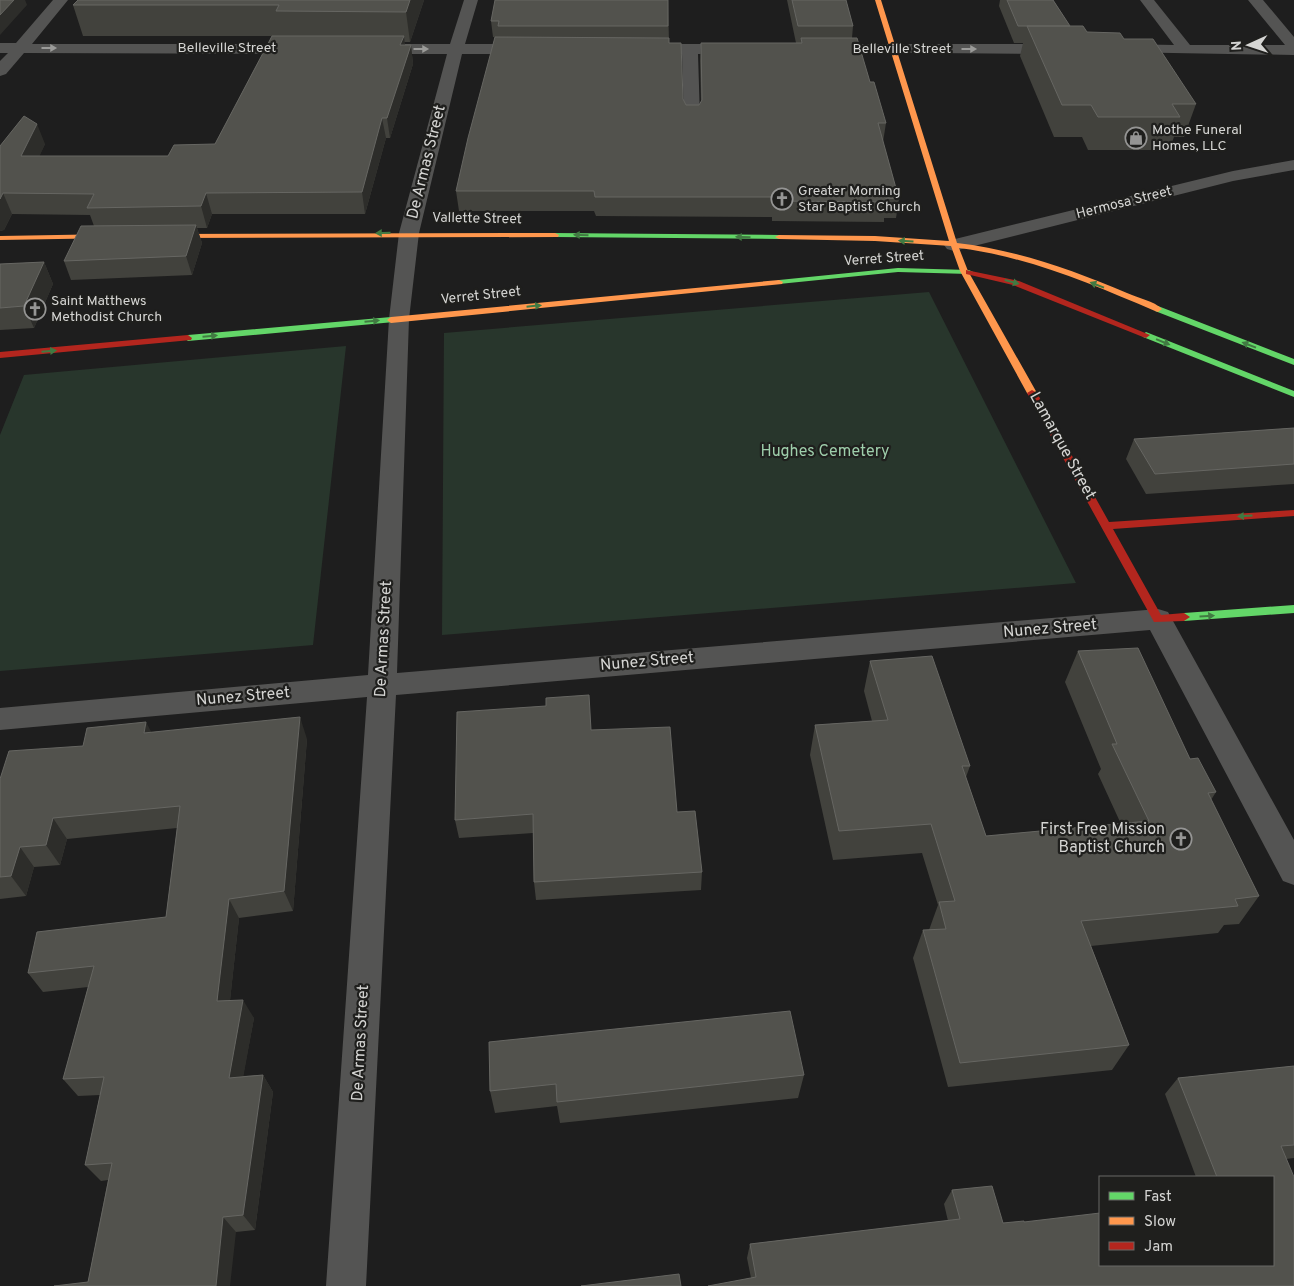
<svg xmlns="http://www.w3.org/2000/svg" width="1294" height="1286" font-family="Overpass,sans-serif">
<style>
.green{fill:#28362c}
.lines{fill:none;stroke-linecap:round;stroke-linejoin:round}
.street{fill:#545453;fill-rule:evenodd}
.fast{fill:#63d668;fill-rule:evenodd}
.slow{fill:#ff974d;fill-rule:evenodd}
.jam{fill:#b3261e;fill-rule:evenodd}
.wall{fill:#42423d}
.shaded-wall{fill:#2d2d2a}
.building{fill:#52524d;stroke:#666662}
.oneway{fill:#9b9b99}
.oneway2{fill:#417a42}
.labels{text-anchor:middle;dominant-baseline:central;stroke-width:4.5;stroke-linejoin:round;paint-order:stroke}
.far-street-label{font-size:14px;fill:#d5d5d3;stroke:#1f1f1d}
.far-poi-label{font-size:14px;fill:#d5d5d3;stroke:#1f1f1d;text-anchor:start}
.street-label{font-size:16px;fill:#d5d5d3;stroke:#1f1f1d}
.park-label{font-size:16px;fill:#9eceab;stroke:#1f1f1d}
.poi-label{font-size:16px;fill:#d5d5d3;stroke:#1f1f1d;text-anchor:end}
</style>
<rect width="100%" height="100%" fill="#1e1e1e"/>
<path class="green" d="M 929,292 L 1076,583 L 442,635 L 444,333 Z
M 346,346 L 313,645 L 0,671 L 0,435 L 24,375 Z"/>
<g class="lines">
<path class="street" d="M 53,0 L 68,0 L 32,44 L 303,44 L 308,46 L 311,49 L 308,52 L 303,54 L 24,53 L 6,74 L 0,76 L 0,61 L 8,53 L 0,53 L 0,43 L 16,43 Z
M 464,0 L 478,0 L 465,44 L 528,44 L 533,46 L 536,49 L 533,52 L 528,54 L 462,54 L 419,233 L 409,319 L 397,673 L 1158,609 L 1168,612 L 1294,840 L 1294,885 L 1283,881 L 1150,630 L 396,695 L 366,1286 L 326,1286 L 367,697 L 0,730 L 0,708 L 368,675 L 389,319 L 399,233 L 447,54 L 374,54 L 369,52 L 366,49 L 369,46 L 374,44 L 450,44 Z
M 1140,0 L 1154,0 L 1190,45 L 1285,45 L 1248,0 L 1263,0 L 1294,37 L 1294,55 L 1116,52 L 1113,49 L 1116,46 L 1121,44 L 1174,45 Z
M 644,44 L 738,44 L 743,46 L 746,49 L 743,52 L 738,54 L 698,54 L 700,118 L 698,122 L 686,122 L 684,118 L 682,54 L 639,52 L 636,49 L 639,46 Z
M 824,44 L 1058,44 L 1063,46 L 1066,49 L 1063,52 L 1058,54 L 819,52 L 816,49 L 819,46 Z
M 1294,160 L 1294,170 L 1233,181 L 954,251 L 947,249 L 944,245 L 947,241 L 1233,171 Z"/>
<path class="fast" d="M 552,233 L 779,235 L 783,237 L 779,239 L 555,237 L 551,235 Z
M 898,268 L 969,270 L 973,272 L 969,274 L 898,272 L 779,284 L 775,282 L 779,280 Z
M 1158,306 L 1294,359 L 1294,365 L 1155,311 L 1155,307 Z
M 391,317 L 394,318 L 394,322 L 188,341 L 184,338 L 188,335 Z
M 1146,332 L 1294,391 L 1294,397 L 1143,337 L 1142,335 Z
M 1294,605 L 1294,613 L 1184,621 L 1178,617 L 1184,613 Z"/>
<path class="slow" d="M 875,0 L 881,0 L 957,243 C 1017,250 1072,270 1127,293 C 1138,298 1154,301 1162,309 L 1158,312 L 1155,311 C 1091,284 1029,257 959,248 L 968,271 L 1037,393 L 1035,395 L 1029,395 L 1027,393 L 960,271 L 951,246 L 875,241 L 779,239 L 775,237 L 779,235 L 875,236 L 949,241 Z
M 555,233 L 559,235 L 558,237 L 162,238 L 158,236 L 162,234 Z
M 114,234 L 118,236 L 117,238 L 0,240 L 0,236 Z
M 779,280 L 783,282 L 782,284 L 391,323 L 387,320 L 391,317 Z"/>
<path class="jam" d="M 966,270 L 1019,281 L 1150,335 L 1146,338 L 1143,337 L 1013,285 L 966,274 Z
M 188,335 L 192,338 L 191,340 L 0,358 L 0,352 Z
M 1032,390 L 1037,393 L 1109,522 L 1294,510 L 1294,516 L 1113,529 L 1161,615 L 1184,613 L 1190,617 L 1184,621 L 1154,622 L 1027,393 Z"/>
</g>
<path class="wall" d="M 424,0 L 410,42 L 404,42 L 405,45 L 411,45 L 413,64 L 390,138 L 386,138 L 365,214 L 212,214 L 207,228 L 197,228 L 202,243 L 192,275 L 71,280 L 64,261 L 94,226 L 90,215 L 12,214 L 4,230 L 0,231 L 0,146 L 45,144 L 39,156 L 168,156 L 215,144 L 272,36 L 83,36 L 73,5 Z
M 668,0 L 669,43 L 683,99 L 686,105 L 699,105 L 701,102 L 700,61 L 701,43 L 800,43 L 796,43 L 787,0 L 846,0 L 853,26 L 852,38 L 886,123 L 883,142 L 899,199 L 896,218 L 884,218 L 884,222 L 772,221 L 772,217 L 596,216 L 594,211 L 459,211 L 456,191 L 495,37 L 493,37 L 491,21 Z
M 1000,0 L 1053,0 L 1070,26 L 1087,32 L 1124,39 L 1196,104 L 1184,137 L 1174,137 L 1169,150 L 1088,150 L 1082,137 L 1054,137 L 1020,56 L 1023,43 L 1014,43 L 999,6 Z
M 44,262 L 53,284 L 34,328 L 0,330 L 0,264 Z
M 1294,428 L 1294,484 L 1146,494 L 1126,459 L 1134,439 Z
M 1078,651 L 1190,759 L 1216,792 L 1211,800 L 1259,896 L 1239,924 L 1224,925 L 1218,933 L 1091,946 L 1129,1045 L 1112,1070 L 948,1087 L 913,958 L 923,930 L 929,930 L 938,905 L 922,853 L 833,860 L 810,755 L 815,725 L 872,721 L 864,691 L 870,661 L 970,766 L 966,777 L 986,836 L 1121,824 L 1098,774 L 1101,769 L 1065,682 Z
M 591,730 L 677,812 L 702,872 L 701,890 L 536,900 L 534,882 L 533,833 L 459,838 L 455,820 Z
M 152,732 L 307,739 L 293,911 L 239,918 L 230,1000 L 254,1018 L 243,1076 L 263,1075 L 273,1092 L 255,1230 L 236,1232 L 88,1282 L 108,1180 L 101,1181 L 85,1165 L 100,1095 L 78,1096 L 63,1079 L 88,987 L 43,992 L 28,973 L 166,917 L 177,828 L 67,839 L 60,865 L 34,867 L 26,896 L 0,899 L 0,779 L 83,746 Z
M 489,1042 L 804,1075 L 798,1098 L 560,1123 L 557,1106 L 495,1113 L 490,1091 Z
M 1294,1066 L 1294,1158 L 1286,1159 L 1294,1286 L 751,1278 L 747,1258 L 750,1244 L 948,1221 L 944,1204 L 952,1190 L 1003,1223 L 1024,1222 L 1100,1265 L 1273,1265 L 1273,1177 L 1196,1177 L 1165,1094 L 1178,1078 Z"/>
<path class="shaded-wall" d="M 14,0 L 25,0 L 27,5 L 0,35 L 0,15 Z
M 410,0 L 424,0 L 410,42 L 406,12 Z
M 404,36 L 406,55 L 400,45 Z
M 411,45 L 413,64 L 390,138 L 387,118 Z
M 382,118 L 386,138 L 365,214 L 362,192 Z
M 37,124 L 45,144 L 30,177 L 21,156 Z
M 3,193 L 12,214 L 4,230 L 0,231 L 0,199 Z
M 206,193 L 212,214 L 207,228 L 201,206 Z
M 196,225 L 202,243 L 192,275 L 186,256 Z
M 44,262 L 53,284 L 34,328 L 24,306 Z
M 300,717 L 307,739 L 293,911 L 284,891 Z
M 146,722 L 157,743 L 144,733 Z
M 53,818 L 67,839 L 60,865 L 46,845 Z
M 20,847 L 34,867 L 26,896 L 11,876 Z
M 229,899 L 239,918 L 228,1019 L 217,1001 Z
M 243,1000 L 254,1018 L 240,1095 L 229,1078 Z
M 263,1075 L 273,1092 L 255,1230 L 243,1215 Z
M 223,1217 L 236,1232 L 230,1286 L 216,1286 Z"/>
<path class="building" d="M 0,0 L 14,0 L 0,15 Z
M 78,0 L 410,0 L 406,12 L 276,11 L 279,5 L 73,5 Z
M 495,0 L 668,0 L 668,26 L 498,26 L 499,21 L 491,21 Z
M 792,0 L 846,0 L 853,26 L 798,26 Z
M 1007,0 L 1053,0 L 1070,26 L 1018,26 Z
M 1027,26 L 1083,26 L 1087,32 L 1120,33 L 1124,39 L 1153,39 L 1196,104 L 1172,104 L 1180,117 L 1098,117 L 1091,105 L 1062,105 Z
M 272,36 L 404,36 L 400,45 L 411,45 L 387,118 L 382,118 L 362,192 L 206,193 L 201,206 L 87,208 L 94,194 L 3,193 L 0,199 L 0,146 L 24,116 L 37,124 L 21,156 L 168,156 L 174,145 L 215,144 Z
M 495,37 L 669,38 L 669,43 L 681,43 L 683,99 L 686,105 L 699,105 L 702,100 L 701,43 L 802,43 L 801,38 L 857,38 L 870,82 L 874,82 L 886,123 L 878,123 L 899,199 L 886,198 L 887,202 L 774,201 L 773,197 L 595,197 L 594,191 L 456,191 L 468,138 Z
M 196,225 L 186,256 L 64,261 L 81,226 Z
M 44,262 L 24,306 L 0,308 L 0,264 Z
M 1294,428 L 1294,464 L 1155,474 L 1134,439 Z
M 1138,648 L 1190,759 L 1198,758 L 1216,792 L 1208,793 L 1259,896 L 1235,899 L 1238,906 L 1081,921 L 1129,1045 L 960,1063 L 923,930 L 946,929 L 939,902 L 955,901 L 931,824 L 839,831 L 815,725 L 888,720 L 870,661 L 932,656 L 970,766 L 962,766 L 986,836 L 1149,821 L 1112,744 L 1117,744 L 1078,651 Z
M 589,695 L 591,730 L 670,727 L 677,812 L 695,811 L 702,872 L 534,882 L 533,814 L 455,820 L 457,712 L 546,706 L 546,698 Z
M 300,717 L 284,891 L 229,899 L 217,1001 L 243,1000 L 229,1078 L 263,1075 L 243,1215 L 223,1217 L 216,1286 L 54,1286 L 88,1282 L 112,1163 L 85,1165 L 104,1077 L 63,1079 L 94,966 L 28,973 L 37,932 L 166,917 L 180,806 L 53,818 L 46,845 L 20,847 L 11,876 L 0,877 L 0,779 L 9,751 L 83,746 L 87,728 L 146,722 L 144,733 Z
M 790,1011 L 804,1075 L 557,1102 L 556,1084 L 490,1091 L 489,1042 Z
M 1294,1066 L 1294,1145 L 1281,1146 L 1294,1177 L 1294,1286 L 708,1286 L 756,1277 L 750,1244 L 960,1219 L 952,1190 L 992,1186 L 1003,1223 L 1024,1221 L 1024,1222 L 1100,1213 L 1100,1265 L 1273,1265 L 1273,1177 L 1217,1177 L 1178,1078 Z
M 679,1274 L 681,1286 L 581,1286 Z"/>
<defs><path id="oneway-solid" d="M-6-.8H1V-3.2L6.5 0L1 3.2V.8H-6Z" transform="scale(1.25)"/></defs>
<g class="oneway">
<use href="#oneway-solid" transform="translate(49 48)"/>
<use href="#oneway-solid" transform="translate(421 49)"/>
<use href="#oneway-solid" transform="translate(969 49)"/>
</g>
<g class="oneway2">
<use href="#oneway-solid" transform="translate(383 233) rotate(179)"/>
<use href="#oneway-solid" transform="translate(581 235) rotate(-179)"/>
<use href="#oneway-solid" transform="translate(743 237) rotate(-179)"/>
<use href="#oneway-solid" transform="translate(906 241) rotate(-176)"/>
<use href="#oneway-solid" transform="translate(1012 282) rotate(15)"/>
<use href="#oneway-solid" transform="translate(1097 285) rotate(-159)"/>
<use href="#oneway-solid" transform="translate(534 306) rotate(-6)"/>
<use href="#oneway-solid" transform="translate(372 321) rotate(-5)"/>
<use href="#oneway-solid" transform="translate(210 336) rotate(-5)"/>
<use href="#oneway-solid" transform="translate(1163 342) rotate(22)"/>
<use href="#oneway-solid" transform="translate(1249 345) rotate(-159)"/>
<use href="#oneway-solid" transform="translate(49 351) rotate(-5)"/>
<use href="#oneway-solid" transform="translate(1245 516) rotate(176)"/>
<use href="#oneway-solid" transform="translate(1207 616) rotate(-4)"/>
</g>
<defs>
<g id="shop-ring" transform="scale(1.125)"><circle r="9.5" fill="#1f1f1d" stroke="#959594" stroke-width="1.5"/><path d="M-5-2.5h2.3a2.7 3.5 0 0 1 5.4 0H5L5.5 6h-11ZM-1.5-2.5h3a1.5 2.3 0 0 0-3 0Z" fill="#959594"/></g>
<g id="church-ring" transform="scale(1.125)"><circle r="9.5" fill="#1f1f1d" stroke="#959594" stroke-width="1.5"/><path d="M-1.2-6h2.4v3.5h3.3v2.4h-3.3V6h-2.4V-.1h-3.3v-2.4h3.3Z" fill="#959594"/></g>
</defs>
<g fill-rule="evenodd">
<use href="#shop-ring" x="1136" y="138"/>
<use href="#church-ring" x="782" y="199"/>
<use href="#church-ring" x="35" y="309"/>
<use href="#church-ring" x="1181" y="839"/>
</g>
<g class="labels">
<g class="far-street-label">
<text x="227" y="48">Belleville Street</text>
<text x="902" y="49">Belleville Street</text>
<text transform="translate(1124 203) rotate(-14)">Hermosa Street</text>
<text transform="translate(477 219) rotate(1)">Vallette Street</text>
<text transform="translate(884 259) rotate(-4)">Verret Street</text>
<text transform="translate(481 296) rotate(-6)">Verret Street</text>
</g>
<g class="far-poi-label">
<text x="1152" y="130">Mothe Funeral<tspan x="1152" dy="16">Homes, LLC</tspan></text>
<text x="798" y="191">Greater Morning<tspan x="798" dy="16">Star Baptist Church</tspan></text>
<text x="51" y="301">Saint Matthews<tspan x="51" dy="16">Methodist Church</tspan></text>
</g>
<g class="street-label">
<text transform="translate(427 162) rotate(-76)">De Armas Street</text>
<text transform="translate(1062 446) rotate(61)">Lamarque Street</text>
<text transform="translate(1050 629) rotate(-5)">Nunez Street</text>
<text transform="translate(384 639) rotate(-87)">De Armas Street</text>
<text transform="translate(647 662) rotate(-5)">Nunez Street</text>
<text transform="translate(243 697) rotate(-5)">Nunez Street</text>
<text transform="translate(361 1043) rotate(-87)">De Armas Street</text>
</g>
<g class="park-label">
<text x="825" y="452">Hughes Cemetery</text>
</g>
<g class="poi-label">
<text x="1165" y="830">First Free Mission<tspan x="1165" dy="18">Baptist Church</tspan></text>
</g>
</g>
<rect x="1099" y="1176" width="175" height="90" fill="#1f1f1d" stroke="#686866"/>
<rect x="1109" y="1192" width="25" height="8" fill="#63d668" stroke="#686866"/>
<text x="1144" y="1201" font-size="15" fill="#d5d5d3">Fast</text>
<rect x="1109" y="1217" width="25" height="8" fill="#ff974d" stroke="#686866"/>
<text x="1144" y="1226" font-size="15" fill="#d5d5d3">Slow</text>
<rect x="1109" y="1242" width="25" height="8" fill="#b3261e" stroke="#686866"/>
<text x="1144" y="1251" font-size="15" fill="#d5d5d3">Jam</text>
<g transform="translate(1249 45) rotate(267)" stroke="#1f1f1d" stroke-width="4" paint-order="stroke">
<path d="M0-4L9 19L0 12L-9 19Z" fill="#d5d5d3"/>
<text y="-8" font-size="14" font-weight="bold" text-anchor="middle" fill="#d5d5d3">N</text>
</g>
</svg>
